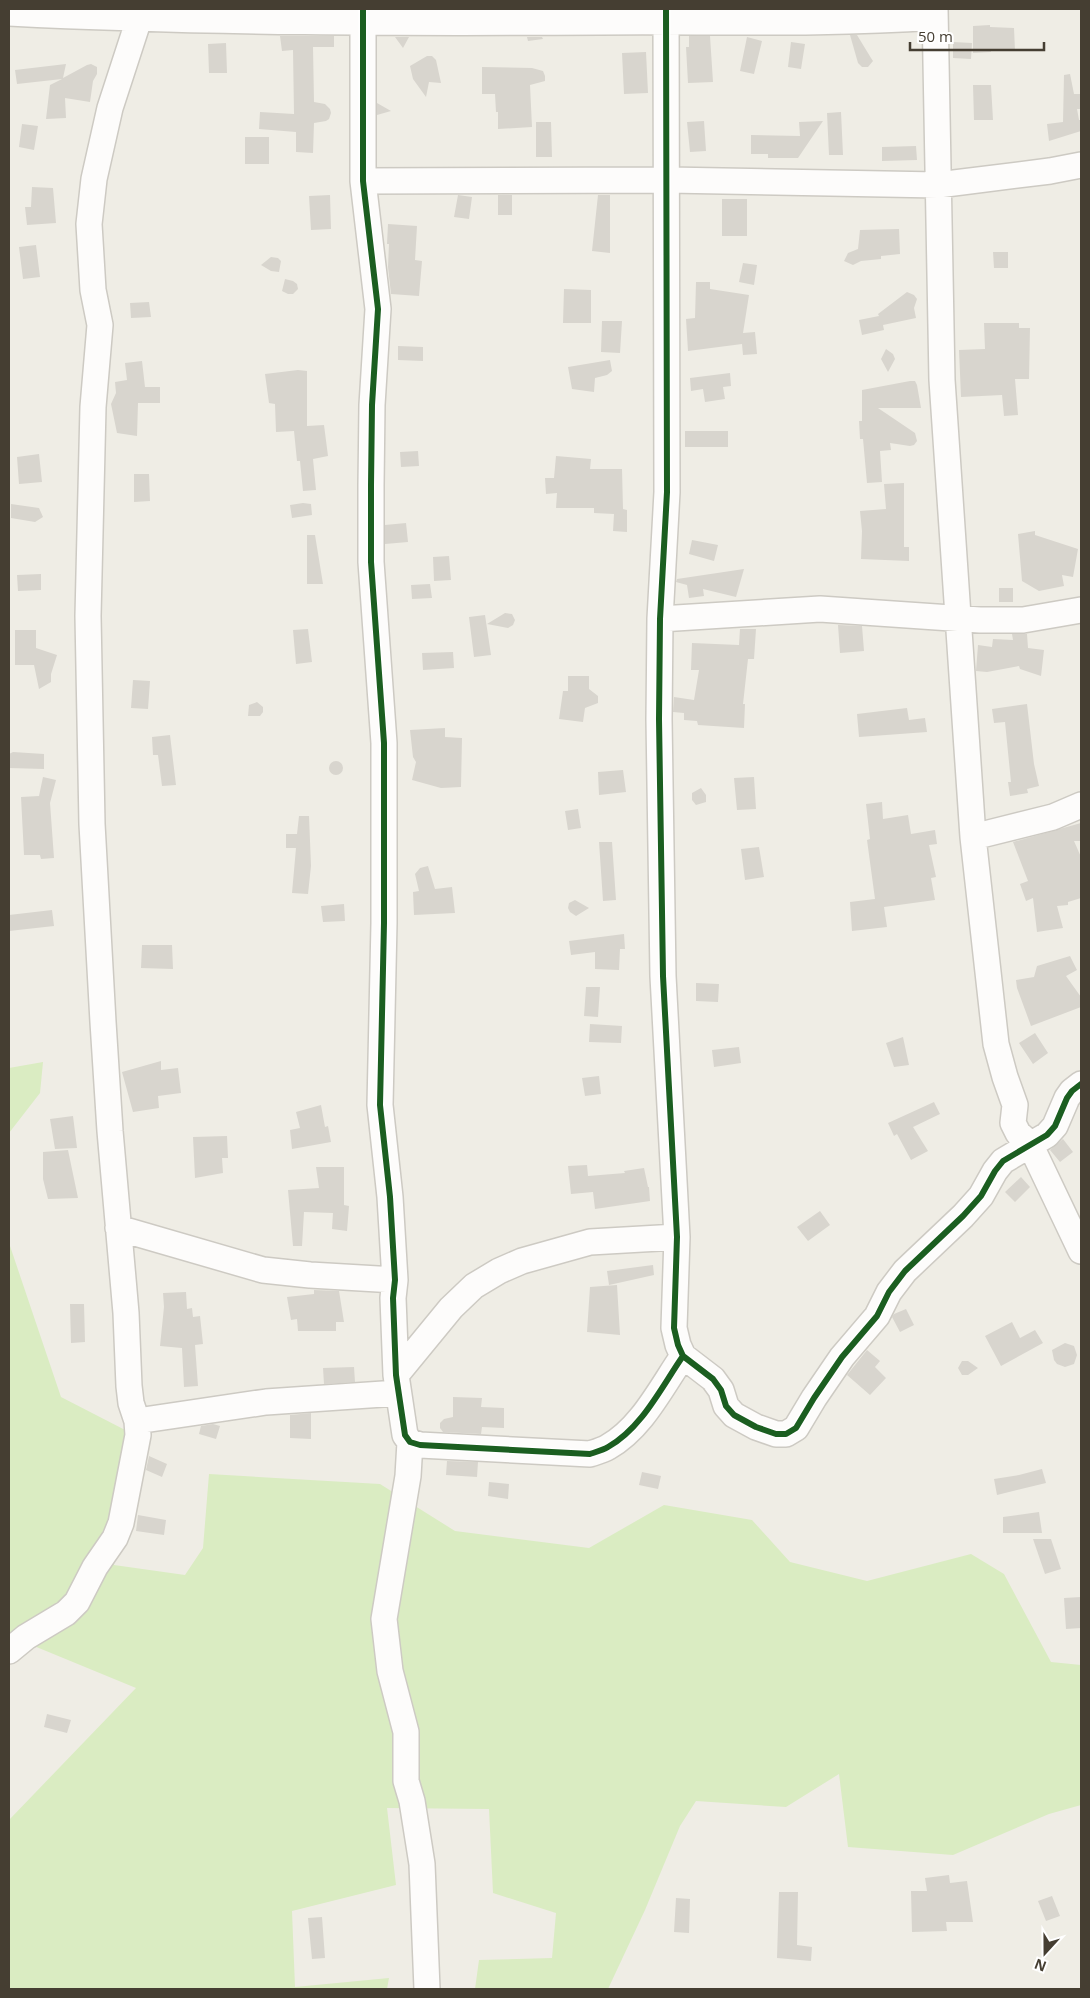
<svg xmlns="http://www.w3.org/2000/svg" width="1090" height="1998" font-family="'Open Sans',sans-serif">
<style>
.green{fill:#daecc2}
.building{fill:#d8d5ce}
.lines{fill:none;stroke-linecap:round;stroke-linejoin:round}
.minor-casing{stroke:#cdcac3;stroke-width:28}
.minor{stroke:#fdfcfb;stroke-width:25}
.cycleway-casing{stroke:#fff;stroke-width:9}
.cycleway{stroke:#1b5e20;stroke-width:6}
</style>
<rect width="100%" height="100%" fill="#efede5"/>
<path class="green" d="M 43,1062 L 40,1093 L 9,1133 L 9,1068 Z
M 9,1243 L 61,1397 L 129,1432 L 114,1565 L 185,1575 L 203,1548 L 209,1474 L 380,1484 L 455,1531 L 589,1548 L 664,1505 L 752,1520 L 790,1562 L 867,1581 L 971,1554 L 1004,1574 L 1051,1662 L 1081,1665 L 1081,1805 L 1049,1814 L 953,1855 L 848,1847 L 839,1774 L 786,1807 L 696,1801 L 680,1826 L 645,1910 L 608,1989 L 475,1989 L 479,1960 L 552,1958 L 556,1913 L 493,1893 L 489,1809 L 387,1808 L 396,1885 L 292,1911 L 295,1987 L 389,1978 L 387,1989 L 9,1989 L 9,1820 L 136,1688 L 34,1646 L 9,1641 Z"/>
<path class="building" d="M 990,25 L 990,27 L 1014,28 L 1015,51 L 991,49 L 991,52 L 973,53 L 973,26 Z
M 850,35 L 857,35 L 871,58 L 873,61 L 868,67 L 862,67 L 858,63 Z
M 280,36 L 334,36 L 334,47 L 313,47 L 314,102 L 325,104 L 330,109 L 331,113 L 329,119 L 326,121 L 314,123 L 313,153 L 296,152 L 296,132 L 259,129 L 260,112 L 294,114 L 293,50 L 282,51 Z
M 689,36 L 710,36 L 713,82 L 688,83 L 686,47 L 689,47 Z
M 395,37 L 409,37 L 403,48 Z
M 527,37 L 542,37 L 543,39 L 528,41 Z
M 747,37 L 762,41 L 754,74 L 740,71 Z
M 791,42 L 805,44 L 801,69 L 788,67 Z
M 953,42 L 972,43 L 971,59 L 953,58 Z
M 226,43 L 227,73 L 209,73 L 208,44 Z
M 646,52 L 648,93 L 624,94 L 622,53 Z
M 427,56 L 432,56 L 436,60 L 441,83 L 429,82 L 426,97 L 413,79 L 410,66 Z
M 66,64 L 63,78 L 87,65 L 91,64 L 97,67 L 97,74 L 93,81 L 90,102 L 65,98 L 66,118 L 46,119 L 50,85 L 62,79 L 17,84 L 15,70 Z
M 482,67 L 532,68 L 543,71 L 545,76 L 545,81 L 530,85 L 532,127 L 498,129 L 498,112 L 496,112 L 495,94 L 482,94 Z
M 1070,74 L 1074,94 L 1081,94 L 1081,109 L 1077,109 L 1079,120 L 1081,120 L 1081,131 L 1049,141 L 1047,124 L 1063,122 L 1064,75 Z
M 973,85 L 991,85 L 993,120 L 974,120 Z
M 377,103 L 391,111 L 377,115 Z
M 841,112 L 843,155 L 829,155 L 827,113 Z
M 704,121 L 706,151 L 690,152 L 687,122 Z
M 823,121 L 798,158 L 768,158 L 768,154 L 751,154 L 751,135 L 800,136 L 799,122 Z
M 536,122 L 551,122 L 552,157 L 536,157 Z
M 22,124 L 38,126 L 34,150 L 19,147 Z
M 245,137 L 269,137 L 269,164 L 245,164 Z
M 916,146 L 917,160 L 882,161 L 882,147 Z
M 32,187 L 53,188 L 56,223 L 27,225 L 25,207 L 31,207 Z
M 330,195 L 331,229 L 311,230 L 309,196 Z
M 458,195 L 472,197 L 469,219 L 454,217 Z
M 498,195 L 512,195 L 512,215 L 498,215 Z
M 598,195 L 610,195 L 610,253 L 592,251 Z
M 722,199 L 747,199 L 747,236 L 722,236 Z
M 388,224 L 417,226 L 415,260 L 422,261 L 419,296 L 391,294 L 388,267 L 389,244 L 387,244 Z
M 899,229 L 900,254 L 881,256 L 881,259 L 861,261 L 853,265 L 844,261 L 848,253 L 858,249 L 860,230 Z
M 36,245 L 40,277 L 23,279 L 19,247 Z
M 993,252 L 1008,252 L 1008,268 L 994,268 Z
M 271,257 L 278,258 L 281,261 L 279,272 L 271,271 L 261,265 Z
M 743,263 L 757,265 L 754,285 L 739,282 Z
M 285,279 L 293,281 L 297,284 L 298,289 L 293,294 L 288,294 L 282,291 Z
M 696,282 L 710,282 L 710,289 L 749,295 L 743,333 L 755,332 L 757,354 L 743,355 L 742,344 L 688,351 L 686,319 L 695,318 Z
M 564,289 L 591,290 L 591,323 L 563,323 Z
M 907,292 L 914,295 L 917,299 L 914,308 L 916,318 L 883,325 L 884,330 L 862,335 L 859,320 L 879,316 L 878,314 Z
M 149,302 L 151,317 L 131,318 L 130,303 Z
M 602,321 L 622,321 L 620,353 L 601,352 Z
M 984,323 L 1019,323 L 1019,328 L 1030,328 L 1029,379 L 1015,379 L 1018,415 L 1004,416 L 1002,395 L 961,397 L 959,350 L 985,349 Z
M 398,346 L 423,347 L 423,361 L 398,360 Z
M 886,349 L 893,354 L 895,359 L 888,372 L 881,359 Z
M 610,360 L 612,371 L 607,375 L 595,378 L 594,392 L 572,389 L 568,367 Z
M 142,361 L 145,387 L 160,387 L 160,403 L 138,403 L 137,436 L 117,433 L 111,404 L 116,393 L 115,382 L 127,380 L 125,363 Z
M 298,370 L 307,371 L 307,426 L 324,425 L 328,456 L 313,459 L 316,490 L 303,491 L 300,461 L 297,461 L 294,431 L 276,432 L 275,404 L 269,403 L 265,374 Z
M 730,373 L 731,386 L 723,387 L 725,399 L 705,402 L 703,389 L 691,391 L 690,378 Z
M 910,381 L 915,381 L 917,385 L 921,408 L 878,408 L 915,433 L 917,441 L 914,445 L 910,446 L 890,443 L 891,450 L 880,451 L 882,482 L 867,483 L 863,439 L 860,439 L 859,421 L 862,421 L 862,390 Z
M 685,431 L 728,431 L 728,447 L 685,447 Z
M 418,451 L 419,466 L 401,467 L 400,452 Z
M 39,454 L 42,482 L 19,484 L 17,457 Z
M 556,456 L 591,459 L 590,469 L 622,469 L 623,509 L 627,510 L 627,532 L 613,531 L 614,514 L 594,513 L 594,508 L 556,508 L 557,493 L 546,494 L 545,478 L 554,478 Z
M 134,474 L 149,474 L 150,501 L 134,502 Z
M 904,483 L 904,547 L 909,547 L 909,561 L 861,559 L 862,531 L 860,511 L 886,509 L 884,484 Z
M 303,503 L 311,504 L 312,515 L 292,518 L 290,505 Z
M 11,504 L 39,508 L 43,517 L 35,522 L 11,518 Z
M 406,523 L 408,542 L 385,544 L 385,525 Z
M 1035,531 L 1035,535 L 1078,549 L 1073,577 L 1062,575 L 1064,586 L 1039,591 L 1022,581 L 1018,534 Z
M 307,535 L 315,535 L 323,584 L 307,584 Z
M 692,540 L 718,545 L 714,561 L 689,554 Z
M 449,556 L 451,580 L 434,581 L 433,557 Z
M 744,569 L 736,597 L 703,589 L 704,596 L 689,598 L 687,585 L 676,582 L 677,579 Z
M 41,574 L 41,590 L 18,591 L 17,575 Z
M 430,584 L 432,598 L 412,599 L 411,585 Z
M 999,588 L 1013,588 L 1013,602 L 999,602 Z
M 505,613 L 512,614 L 515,620 L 513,625 L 508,628 L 487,624 Z
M 485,615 L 491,655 L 474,657 L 469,617 Z
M 838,625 L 862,626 L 864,651 L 840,653 Z
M 308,629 L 312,662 L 296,664 L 293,630 Z
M 740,629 L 756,629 L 754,659 L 748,659 L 743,704 L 745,704 L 744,728 L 698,725 L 697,721 L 684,720 L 684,713 L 673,712 L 674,697 L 694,700 L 699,670 L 691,670 L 692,643 L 739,645 Z
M 15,630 L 36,630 L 36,648 L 57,655 L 51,674 L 51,682 L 39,689 L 34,665 L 15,665 Z
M 1012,634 L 1027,634 L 1028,648 L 1044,650 L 1041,676 L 1020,669 L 1019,666 L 987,672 L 976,671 L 978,645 L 992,647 L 993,639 L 1013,640 Z
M 453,652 L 454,668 L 423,670 L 422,653 Z
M 568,676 L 589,676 L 589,689 L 598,696 L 598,703 L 585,708 L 583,722 L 559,719 L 563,691 L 568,691 Z
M 133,680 L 150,681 L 148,709 L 131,708 Z
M 257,702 L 263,707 L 263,712 L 260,716 L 248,716 L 249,705 Z
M 1027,704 L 1034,764 L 1039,786 L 1027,789 L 1028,793 L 1010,796 L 1008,782 L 1011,782 L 1005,722 L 994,723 L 992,709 Z
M 907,708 L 909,720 L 925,718 L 927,732 L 859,737 L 857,714 Z
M 445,728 L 445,737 L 462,738 L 461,787 L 441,788 L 412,780 L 416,762 L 413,757 L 410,730 Z
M 170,735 L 176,785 L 162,786 L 158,755 L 153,755 L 152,737 Z
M 13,752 L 44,754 L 44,769 L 9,768 L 9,754 Z
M329 768a7 7 0 1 1 14 0a7 7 0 1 1-14 0Z
M 623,770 L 626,792 L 599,795 L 598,772 Z
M 43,777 L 56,780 L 50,803 L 54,858 L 41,859 L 40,855 L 24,855 L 21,797 L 39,796 Z
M 754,777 L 756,809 L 737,810 L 734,778 Z
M 701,788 L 706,795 L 706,802 L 696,805 L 692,800 L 692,793 Z
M 882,802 L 883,819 L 908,815 L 911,834 L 935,830 L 937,844 L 929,845 L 936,877 L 931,878 L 935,900 L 884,907 L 887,927 L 852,931 L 850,902 L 875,899 L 867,840 L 870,839 L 866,804 Z
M 578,809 L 581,828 L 568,830 L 565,811 Z
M 299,816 L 309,816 L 311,866 L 308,894 L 292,893 L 296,848 L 286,848 L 286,834 L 297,834 Z
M 1081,823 L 1081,841 L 1074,841 L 1081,857 L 1081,898 L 1068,902 L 1068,905 L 1057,906 L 1063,928 L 1037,932 L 1033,898 L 1026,901 L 1020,884 L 1028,881 L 1013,842 Z
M 599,842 L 612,842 L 616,900 L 603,901 Z
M 759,847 L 764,877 L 745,880 L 741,849 Z
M 428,866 L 435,889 L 452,887 L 455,913 L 414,915 L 413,892 L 419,891 L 415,874 L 420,868 Z
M 575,900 L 589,908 L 576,916 L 570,912 L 568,908 L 569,903 Z
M 344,904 L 345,921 L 323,922 L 321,906 Z
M 52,910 L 54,926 L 9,931 L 9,915 Z
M 624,934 L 625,949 L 620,949 L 619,970 L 595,969 L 595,952 L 571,955 L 569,941 Z
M 142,945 L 172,945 L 173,969 L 141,968 Z
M 1070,956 L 1077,970 L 1066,976 L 1081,997 L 1081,1007 L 1031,1026 L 1017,988 L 1016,980 L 1034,977 L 1037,966 Z
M 696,983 L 719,984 L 718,1002 L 696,1001 Z
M 586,987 L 600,987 L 598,1017 L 584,1016 Z
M 590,1024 L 622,1026 L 621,1043 L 589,1042 Z
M 1035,1033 L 1048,1053 L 1033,1064 L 1019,1043 Z
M 903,1037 L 909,1065 L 894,1067 L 886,1043 Z
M 739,1047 L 741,1063 L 714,1067 L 712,1050 Z
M 161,1061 L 161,1070 L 178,1068 L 181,1093 L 158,1096 L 159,1108 L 133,1112 L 122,1072 Z
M 599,1076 L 601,1094 L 585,1096 L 582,1078 Z
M 934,1102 L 940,1114 L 913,1127 L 928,1151 L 911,1160 L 897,1134 L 894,1136 L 888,1123 Z
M 321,1105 L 325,1127 L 328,1126 L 331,1142 L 292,1149 L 290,1130 L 300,1128 L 296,1112 Z
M 73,1116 L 77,1148 L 55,1149 L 50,1119 Z
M 227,1136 L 228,1158 L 222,1158 L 223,1173 L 195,1178 L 193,1137 Z
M 1063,1139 L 1073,1152 L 1060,1162 L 1050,1150 Z
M 68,1150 L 78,1198 L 48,1199 L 43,1179 L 43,1152 Z
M 587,1165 L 588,1176 L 625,1173 L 624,1171 L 644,1168 L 648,1187 L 649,1187 L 650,1201 L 595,1209 L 593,1192 L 571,1194 L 568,1166 Z
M 316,1167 L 344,1167 L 344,1205 L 349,1206 L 347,1231 L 332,1229 L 333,1213 L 304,1212 L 302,1246 L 293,1246 L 288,1190 L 319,1188 Z
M 1021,1177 L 1030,1187 L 1015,1202 L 1005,1192 Z
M 820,1211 L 830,1225 L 808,1241 L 797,1227 Z
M 653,1265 L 654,1275 L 609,1285 L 607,1271 Z
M 617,1285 L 620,1335 L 587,1332 L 590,1287 Z
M 314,1290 L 339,1291 L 344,1322 L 336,1322 L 336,1331 L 298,1331 L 297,1319 L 291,1320 L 287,1297 L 314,1294 Z
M 186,1292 L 187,1309 L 192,1308 L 193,1317 L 200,1316 L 203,1344 L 195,1345 L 198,1386 L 184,1387 L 182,1348 L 160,1346 L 164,1307 L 163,1293 Z
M 70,1304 L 84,1304 L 85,1342 L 71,1343 Z
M 906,1309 L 914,1325 L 900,1332 L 892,1317 L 894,1314 Z
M 1012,1322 L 1020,1338 L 1035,1330 L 1043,1343 L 1001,1366 L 985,1336 Z
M 1065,1343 L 1074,1346 L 1077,1355 L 1074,1364 L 1065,1367 L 1057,1364 L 1054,1360 L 1052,1350 Z
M 867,1350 L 880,1361 L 875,1367 L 886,1378 L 870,1395 L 847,1375 Z
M 962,1361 L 968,1361 L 978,1368 L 968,1375 L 962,1375 L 958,1368 Z
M 354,1367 L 355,1382 L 324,1384 L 323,1368 Z
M 453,1397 L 482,1398 L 481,1407 L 504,1408 L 504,1428 L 482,1427 L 481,1434 L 443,1432 L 440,1428 L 440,1423 L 444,1419 L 453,1417 Z
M 311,1413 L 311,1439 L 290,1438 L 290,1415 Z
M 213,1424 L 220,1426 L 216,1439 L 199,1434 L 201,1426 Z
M 149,1456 L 167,1464 L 162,1477 L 146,1470 Z
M 447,1461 L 478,1462 L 477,1477 L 446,1475 Z
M 1042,1469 L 1046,1483 L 997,1495 L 994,1479 L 1019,1475 Z
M 642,1472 L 661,1476 L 658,1489 L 639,1485 Z
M 489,1482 L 509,1484 L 508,1499 L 488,1496 Z
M 1039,1512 L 1042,1533 L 1003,1533 L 1003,1517 Z
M 138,1515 L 166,1520 L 164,1535 L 136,1531 Z
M 1033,1539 L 1051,1539 L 1061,1569 L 1045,1574 Z
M 1081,1597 L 1081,1628 L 1066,1629 L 1064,1598 Z
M 47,1714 L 71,1720 L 67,1733 L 44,1727 Z
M 949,1875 L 950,1883 L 967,1881 L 973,1922 L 946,1922 L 947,1931 L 912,1932 L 911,1891 L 927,1891 L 925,1878 Z
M 779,1892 L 798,1892 L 797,1945 L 812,1947 L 811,1961 L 777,1958 Z
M 1052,1896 L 1060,1916 L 1046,1921 L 1038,1901 Z
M 676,1898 L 690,1899 L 689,1933 L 674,1932 Z
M 322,1917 L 325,1958 L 312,1959 L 308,1918 Z"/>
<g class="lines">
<g class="minor-casing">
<path id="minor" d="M 363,9 L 363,181 L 378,309 L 372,405 L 371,485 L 371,562 L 384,743 L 384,923 L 380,1105 L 390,1197 L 395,1280 L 393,1298 L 396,1375 L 405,1435 L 410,1442 L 420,1445 L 590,1454 C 596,1452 603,1450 608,1447 C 642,1428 662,1386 683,1356
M 666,9 L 667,492 L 660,619 L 659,719 L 663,976 L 677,1237 L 674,1328 L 678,1345 L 683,1356 L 713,1379 L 721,1390 L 726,1406 L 734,1415 L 756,1427 L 776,1434 L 786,1434 L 796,1428 L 814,1398 L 842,1357 L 877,1316 L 889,1292 L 905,1271 L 963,1216 L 981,1196 L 995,1171 L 1003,1161 L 1047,1135 L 1055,1126 L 1067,1098 L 1072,1091 L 1081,1084
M 935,9 L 942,380 L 973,837 L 996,1044 L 1005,1077 L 1015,1105 L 1013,1123 L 1018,1133 L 1030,1144 L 1081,1251
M 9,13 C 206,23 403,23 600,22 C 712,21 823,25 935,17
M 363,181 L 668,180 L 938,185 L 1050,171 L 1081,165
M 660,619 L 820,609 L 980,620 L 1023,620 L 1081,610
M 973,837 L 1053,817 L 1081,805
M 118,1228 L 263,1270 L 310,1275 L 395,1280
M 396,1375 L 451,1308 L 474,1286 L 499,1271 L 522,1261 L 590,1242 L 677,1237
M 137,1421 L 266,1402 L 398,1393
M 410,1442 L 408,1476 L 384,1619 L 390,1671 L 406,1732 L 406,1781 L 412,1801 L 422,1864 L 427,1989
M 9,1651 L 26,1637 L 66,1613 L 77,1602 L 95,1567 L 115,1538 L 121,1523 L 138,1435 L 137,1421 L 131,1403 L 129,1386 L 126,1313 L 110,1131 L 103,1022 L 92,824 L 88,616 L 93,407 L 100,325 L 93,290 L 89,224 L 94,179 L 110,108 L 139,19"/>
</g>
<use href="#minor" class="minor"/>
<g class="cycleway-casing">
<path id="cycleway" d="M 363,9 L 363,181 L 378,309 L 372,405 L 371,485 L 371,562 L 384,743 L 384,923 L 380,1105 L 390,1197 L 395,1280 L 393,1298 L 396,1375 L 405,1435 L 410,1442 L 420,1445 L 590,1454 C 596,1452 603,1450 608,1447 C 642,1428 662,1386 683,1356
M 666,9 L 667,492 L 660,619 L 659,719 L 663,976 L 677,1237 L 674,1328 L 678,1345 L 683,1356 L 713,1379 L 721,1390 L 726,1406 L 734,1415 L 756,1427 L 776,1434 L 786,1434 L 796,1428 L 814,1398 L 842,1357 L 877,1316 L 889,1292 L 905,1271 L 963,1216 L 981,1196 L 995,1171 L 1003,1161 L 1047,1135 L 1055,1126 L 1067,1098 L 1072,1091 L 1081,1084"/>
</g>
<use href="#cycleway" class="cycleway"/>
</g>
<rect width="1090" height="1998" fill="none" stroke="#453e32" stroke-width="20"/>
<g transform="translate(1045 1953) rotate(201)" stroke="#ffffff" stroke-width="4" paint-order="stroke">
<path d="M0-4L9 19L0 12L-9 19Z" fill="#453e32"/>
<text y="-8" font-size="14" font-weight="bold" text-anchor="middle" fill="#453e32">N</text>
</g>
<path d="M910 42v8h134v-8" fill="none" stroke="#453e32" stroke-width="2.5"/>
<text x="918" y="42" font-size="15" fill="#453e32" stroke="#ffffff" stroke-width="4" paint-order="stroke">50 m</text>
</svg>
